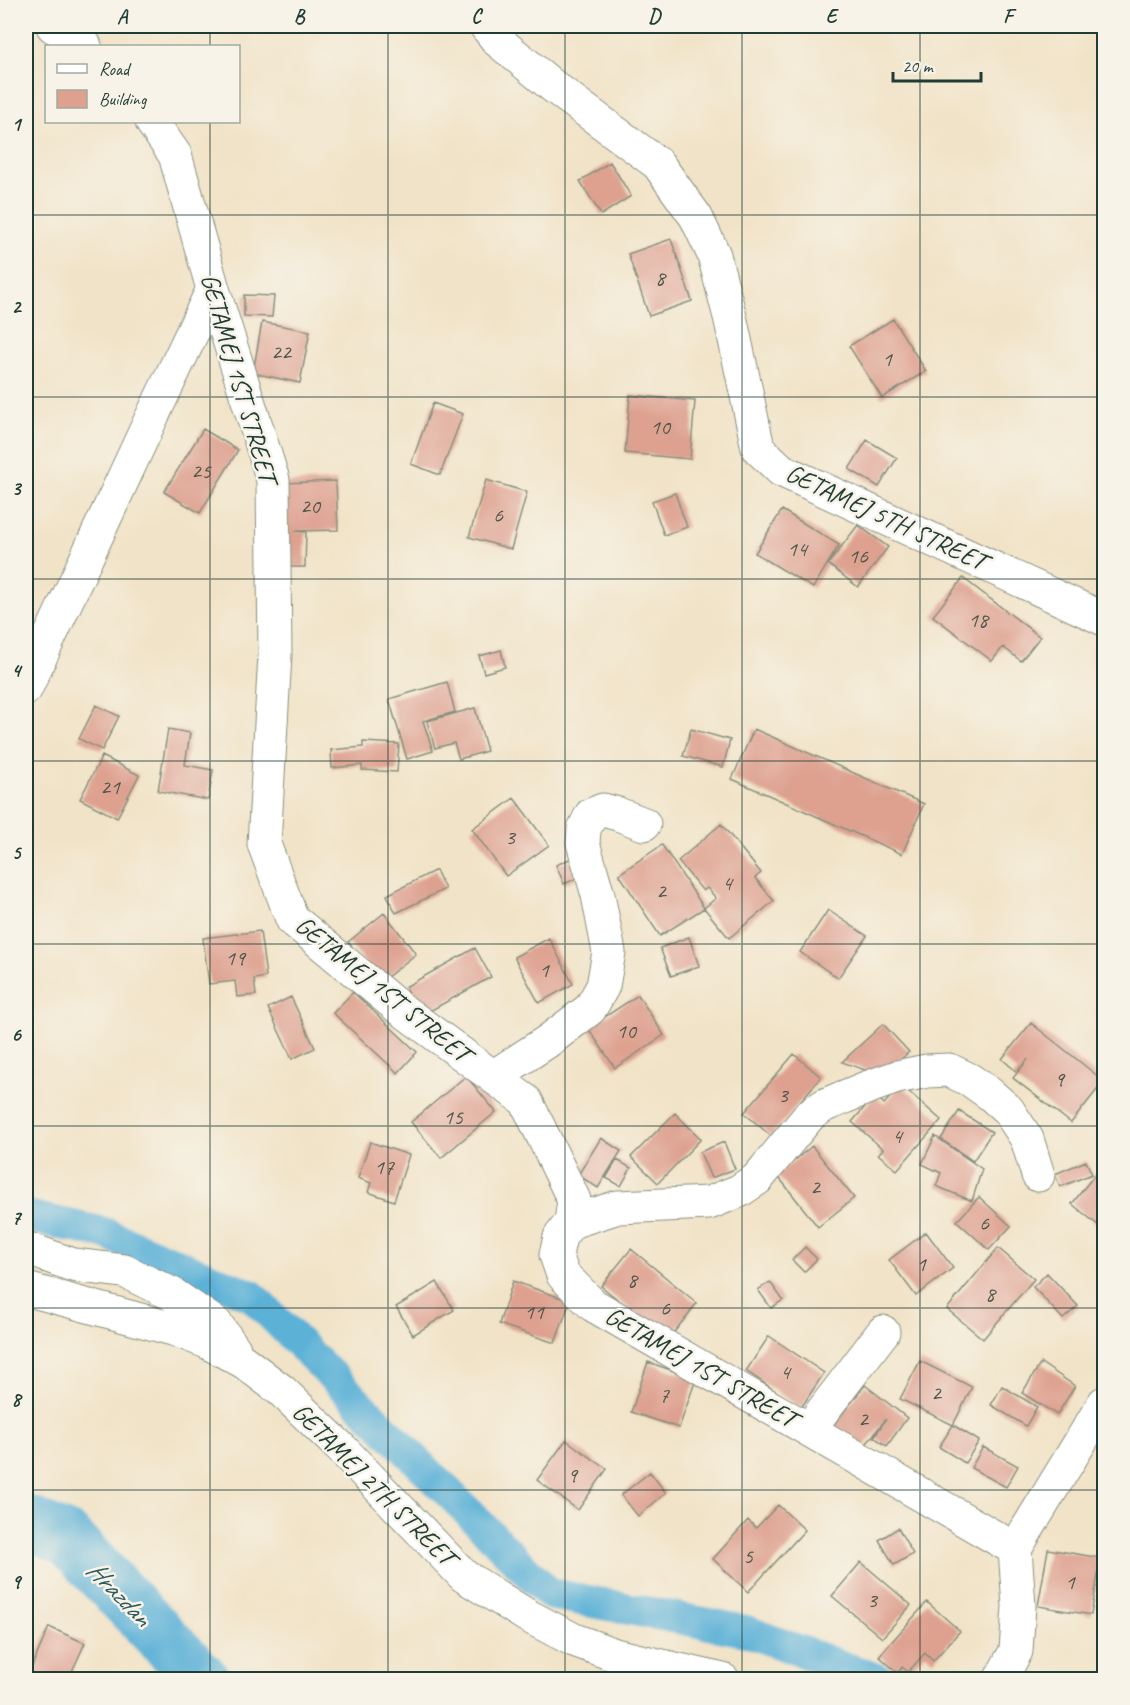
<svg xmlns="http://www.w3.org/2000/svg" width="1130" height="1705" font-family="Caveat,sans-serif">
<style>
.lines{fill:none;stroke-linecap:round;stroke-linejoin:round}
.canal{stroke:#5bb1d7;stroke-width:32}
.river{stroke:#5bb1d7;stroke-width:54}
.building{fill:#dea190}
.minor-casing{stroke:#88907e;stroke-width:35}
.minor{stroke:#fff;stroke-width:33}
.grid{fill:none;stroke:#1f3d34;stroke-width:1.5;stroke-opacity:0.55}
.labels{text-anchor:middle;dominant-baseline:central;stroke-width:5;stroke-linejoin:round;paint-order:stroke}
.number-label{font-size:22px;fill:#4f564b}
.street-label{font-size:26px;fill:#1f3d34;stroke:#f7f3e8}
.water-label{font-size:27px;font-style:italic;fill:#2e5a5d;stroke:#f7f3e8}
.neatline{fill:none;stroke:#1f3d34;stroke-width:2}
.grid-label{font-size:20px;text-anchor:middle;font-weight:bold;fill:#1f3d34}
</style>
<rect width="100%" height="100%" fill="#f7f3e8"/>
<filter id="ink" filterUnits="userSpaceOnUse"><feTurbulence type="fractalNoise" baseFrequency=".0167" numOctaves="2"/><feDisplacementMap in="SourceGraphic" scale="12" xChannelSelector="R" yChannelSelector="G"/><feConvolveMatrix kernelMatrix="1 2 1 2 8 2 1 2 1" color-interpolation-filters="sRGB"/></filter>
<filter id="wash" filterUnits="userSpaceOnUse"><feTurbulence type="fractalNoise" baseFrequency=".008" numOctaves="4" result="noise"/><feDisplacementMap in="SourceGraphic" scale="24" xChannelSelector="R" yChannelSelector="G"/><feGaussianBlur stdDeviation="1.35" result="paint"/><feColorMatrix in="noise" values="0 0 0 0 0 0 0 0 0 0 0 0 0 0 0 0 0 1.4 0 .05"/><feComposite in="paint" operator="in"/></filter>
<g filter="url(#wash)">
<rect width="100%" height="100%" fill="#f1e3c7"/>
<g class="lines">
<path class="canal" d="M 26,1216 L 104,1233 L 252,1296 L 550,1594 L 746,1631 L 879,1680"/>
<path class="river" d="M 26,1522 L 68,1540 L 203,1680"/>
</g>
<g id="blocks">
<path class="building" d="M 610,162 L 631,196 L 601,215 L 580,181 Z
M 671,239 L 692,301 L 649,316 L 628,254 Z
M 244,295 L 274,296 L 272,317 L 244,316 Z
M 893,319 L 926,371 L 882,398 L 849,346 Z
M 262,322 L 310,331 L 300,383 L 253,373 Z
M 630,395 L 695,401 L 690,459 L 625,453 Z
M 433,403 L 463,414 L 440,475 L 411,464 Z
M 203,429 L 238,450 L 200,513 L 164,492 Z
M 867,440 L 897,458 L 879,487 L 849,469 Z
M 486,480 L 527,492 L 511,549 L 469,537 Z
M 336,481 L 338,530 L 295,531 L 306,532 L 305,567 L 284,567 L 283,483 Z
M 675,493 L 687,527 L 664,535 L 652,501 Z
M 782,510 L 839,545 L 813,588 L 755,553 Z
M 858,525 L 888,547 L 858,587 L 828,564 Z
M 963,578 L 1040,637 L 1021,661 L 1003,647 L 992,661 L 933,616 Z
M 501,650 L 505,667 L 484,673 L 479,656 Z
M 447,682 L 455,712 L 423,721 L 433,751 L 407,759 L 389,699 Z
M 96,705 L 119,716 L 102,750 L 79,739 Z
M 475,708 L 487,751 L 459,759 L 454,743 L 435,748 L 427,721 Z
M 168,729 L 190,733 L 185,765 L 213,770 L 208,800 L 158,791 Z
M 691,729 L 730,740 L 723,767 L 683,756 Z
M 754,729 L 924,804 L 902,854 L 732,779 Z
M 363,742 L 399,744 L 397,772 L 362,770 L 362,765 L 332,768 L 331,750 L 363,747 Z
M 102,756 L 139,775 L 117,818 L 80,799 Z
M 514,798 L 549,845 L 506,876 L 472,829 Z
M 721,824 L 761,873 L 755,878 L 774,901 L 729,938 L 704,908 L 660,936 L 619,874 L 662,845 L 704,908 L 716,898 L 707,888 L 703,891 L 678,861 Z
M 574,857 L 582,876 L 564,884 L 556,865 Z
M 436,870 L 445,889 L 396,913 L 387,895 Z
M 828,910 L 867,936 L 838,978 L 800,952 Z
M 384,913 L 416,954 L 381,982 L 348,942 Z
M 260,931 L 266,977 L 254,979 L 256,995 L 237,997 L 235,981 L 209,984 L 203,938 Z
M 689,937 L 699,966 L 671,976 L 660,948 Z
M 549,938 L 573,984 L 539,1003 L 514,957 Z
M 475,948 L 491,977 L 421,1016 L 405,987 Z
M 353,992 L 417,1052 L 398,1073 L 333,1013 Z
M 638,995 L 664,1035 L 615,1068 L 588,1028 Z
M 291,997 L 315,1048 L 292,1059 L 268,1008 Z
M 1031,1023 L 1104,1081 L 1071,1123 L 1013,1078 L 1028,1059 L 1017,1072 L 1002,1059 Z
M 883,1024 L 909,1052 L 882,1076 L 842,1062 Z
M 794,1054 L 821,1077 L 771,1136 L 744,1113 Z
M 466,1076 L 496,1112 L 441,1158 L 411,1122 Z
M 901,1085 L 941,1120 L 897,1170 L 878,1154 L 883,1149 L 852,1122 L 875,1095 L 884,1104 Z
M 959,1111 L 992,1132 L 973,1161 L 941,1139 Z
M 675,1113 L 701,1139 L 658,1183 L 631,1157 Z
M 935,1136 L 982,1169 L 972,1201 L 936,1186 L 941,1173 L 922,1164 Z
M 601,1138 L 621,1151 L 598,1188 L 578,1175 Z
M 370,1142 L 409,1155 L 394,1201 L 368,1192 L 371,1183 L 358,1178 Z
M 724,1142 L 735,1169 L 711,1178 L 700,1152 Z
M 812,1146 L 854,1198 L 818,1227 L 777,1175 Z
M 617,1160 L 631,1168 L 621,1186 L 606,1178 Z
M 1086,1161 L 1092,1174 L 1060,1187 L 1055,1174 Z
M 1099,1169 L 1104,1174 L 1104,1219 L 1099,1226 L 1072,1204 Z
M 979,1197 L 1011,1226 L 989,1250 L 957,1221 Z
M 926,1232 L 953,1268 L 916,1296 L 889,1260 Z
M 805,1247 L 817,1259 L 804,1272 L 792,1260 Z
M 998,1248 L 1034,1279 L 983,1339 L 947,1309 Z
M 631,1249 L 697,1303 L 668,1340 L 601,1286 Z
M 1047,1273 L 1078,1306 L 1063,1319 L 1033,1287 Z
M 513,1281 L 570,1301 L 555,1343 L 499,1324 Z
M 437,1282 L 454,1310 L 413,1335 L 396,1307 Z
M 770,1282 L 783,1300 L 771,1308 L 758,1290 Z
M 769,1336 L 824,1373 L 801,1408 L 746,1371 Z
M 920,1361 L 972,1387 L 953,1425 L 900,1399 Z
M 648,1362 L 696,1379 L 679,1428 L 631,1412 Z
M 1041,1363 L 1075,1386 L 1057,1415 L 1022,1393 Z
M 865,1385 L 907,1418 L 887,1446 L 874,1437 L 886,1419 L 860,1452 L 831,1428 Z
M 1002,1386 L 1037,1407 L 1026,1426 L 991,1405 Z
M 953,1425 L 979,1441 L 965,1463 L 939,1447 Z
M 566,1440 L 607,1469 L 578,1510 L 537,1480 Z
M 983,1447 L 1018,1466 L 1006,1487 L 971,1468 Z
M 650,1472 L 666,1493 L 638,1516 L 621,1495 Z
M 778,1505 L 805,1530 L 748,1592 L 713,1559 L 748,1520 L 756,1528 Z
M 898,1528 L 913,1554 L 894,1565 L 879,1540 Z
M 1048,1549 L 1101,1558 L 1091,1615 L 1038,1606 Z
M 861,1562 L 911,1605 L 882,1638 L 832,1596 Z
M 927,1602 L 960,1631 L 933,1661 L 925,1653 L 908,1672 L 902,1667 L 898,1673 L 879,1656 Z
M 49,1627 L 85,1643 L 68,1680 L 26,1680 Z"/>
</g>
</g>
<g filter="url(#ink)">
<use href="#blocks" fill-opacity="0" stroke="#88907e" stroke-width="1.5"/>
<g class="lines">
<g class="minor-casing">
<path id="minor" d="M 53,26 L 85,46
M 486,26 L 498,41 L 554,87 L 658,164 L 696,217 L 714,255 L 731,321 L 758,448 L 781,470 L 1104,619
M 152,122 L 175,155 L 213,289 L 273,480 L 275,655 L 264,844 L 292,919 L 398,1007 L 526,1101 L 574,1200 L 571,1222 L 560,1237 L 556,1255 L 563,1275 L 593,1305 L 1015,1549
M 26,688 L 150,421 L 213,289
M 493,1077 L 548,1041 L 590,1009 L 603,986 L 609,952 L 598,895 L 583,843 L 584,829 L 591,815 L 603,810 L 618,814 L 644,824
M 571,1222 L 618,1207 L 709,1203 L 739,1191 L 757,1179 L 810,1115 L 825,1105 L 866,1088 L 897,1077 L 927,1071 L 949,1070 L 970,1080 L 990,1094 L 1008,1110 L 1027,1139 L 1038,1175
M 26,1248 L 73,1265 L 124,1271 L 172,1294 L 216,1324 L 234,1349
M 26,1289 L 173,1329 L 207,1342 L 244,1362 L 282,1391 L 342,1449 L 464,1576 L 526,1615 L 574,1640 L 615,1655 L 723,1680
M 809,1429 L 883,1332
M 1015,1549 L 1104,1403
M 1000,1680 L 1016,1651 L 1019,1606 L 1015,1549"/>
</g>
<use href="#minor" class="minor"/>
</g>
</g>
<path class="grid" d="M 210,26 L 210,46M 388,26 L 388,1680M 565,26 L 565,1680M 742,26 L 742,1680M 920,26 L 920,1680M 210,122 L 210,1680M 26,215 L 1104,215M 26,397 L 1104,397M 26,579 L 1104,579M 26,761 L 1104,761M 26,944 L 1104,944M 26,1126 L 1104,1126M 26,1308 L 1104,1308M 26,1490 L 1104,1490"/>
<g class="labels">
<g class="number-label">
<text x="660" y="278">8</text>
<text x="281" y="352">22</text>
<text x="887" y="359">1</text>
<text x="660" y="427">10</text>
<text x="201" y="471">25</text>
<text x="310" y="506">20</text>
<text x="498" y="515">6</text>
<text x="797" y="549">14</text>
<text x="858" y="556">16</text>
<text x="978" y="620">18</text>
<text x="110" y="787">21</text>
<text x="510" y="837">3</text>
<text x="727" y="883">4</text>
<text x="661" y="891">2</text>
<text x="235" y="958">19</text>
<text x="544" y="970">1</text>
<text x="626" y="1031">10</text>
<text x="1059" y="1079">9</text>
<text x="783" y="1095">3</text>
<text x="453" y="1117">15</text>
<text x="897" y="1136">4</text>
<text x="384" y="1167">17</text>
<text x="815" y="1187">2</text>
<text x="984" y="1223">6</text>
<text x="921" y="1264">1</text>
<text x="632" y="1280">8</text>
<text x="990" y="1294">8</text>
<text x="665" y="1308">6</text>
<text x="534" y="1312">11</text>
<text x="785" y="1372">4</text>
<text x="936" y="1393">2</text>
<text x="664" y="1395">7</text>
<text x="863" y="1419">2</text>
<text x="572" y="1475">9</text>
<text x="748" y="1556">5</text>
<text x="1070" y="1582">1</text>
<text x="872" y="1600">3</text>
</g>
<g class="street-label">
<text transform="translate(239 378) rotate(74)">GETAMEJ 1ST STREET</text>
<text transform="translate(886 517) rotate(25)">GETAMEJ 5TH STREET</text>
<text transform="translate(383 989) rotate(39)">GETAMEJ 1ST STREET</text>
<text transform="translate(701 1367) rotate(30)">GETAMEJ 1ST STREET</text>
<text transform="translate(374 1484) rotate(45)">GETAMEJ 2TH STREET</text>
</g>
<g class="water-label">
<text transform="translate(119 1593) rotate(46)">Hrazdan</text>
</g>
</g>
<rect width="1130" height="1705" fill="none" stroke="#f7f3e8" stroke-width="66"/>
<rect x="45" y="45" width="195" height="78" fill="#f7f3e8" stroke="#a1aaa0" stroke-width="1.5"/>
<rect x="57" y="64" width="30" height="9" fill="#ffffff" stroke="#a1aaa0" stroke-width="1.5"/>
<text x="99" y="75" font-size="18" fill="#1f3d34">Road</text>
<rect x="57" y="90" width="30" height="18" fill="#dea190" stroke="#a1aaa0" stroke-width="1.5"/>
<text x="99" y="105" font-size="18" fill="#1f3d34">Building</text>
<path d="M893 72v9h88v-9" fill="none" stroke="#1f3d34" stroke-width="3"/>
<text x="902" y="72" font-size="18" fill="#1f3d34" stroke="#f7f3e8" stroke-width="4.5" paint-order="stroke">20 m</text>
<rect x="33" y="33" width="1064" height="1639" class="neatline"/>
<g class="grid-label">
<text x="122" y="23">A</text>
<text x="299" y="23">B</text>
<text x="476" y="23">C</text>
<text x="654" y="23">D</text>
<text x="831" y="23">E</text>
<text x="1008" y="23">F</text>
<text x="16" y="131">1</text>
<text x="16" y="313">2</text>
<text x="16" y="495">3</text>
<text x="16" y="677">4</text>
<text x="16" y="859">5</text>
<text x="16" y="1041">6</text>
<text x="16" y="1224">7</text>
<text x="16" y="1406">8</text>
<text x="16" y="1588">9</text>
</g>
</svg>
